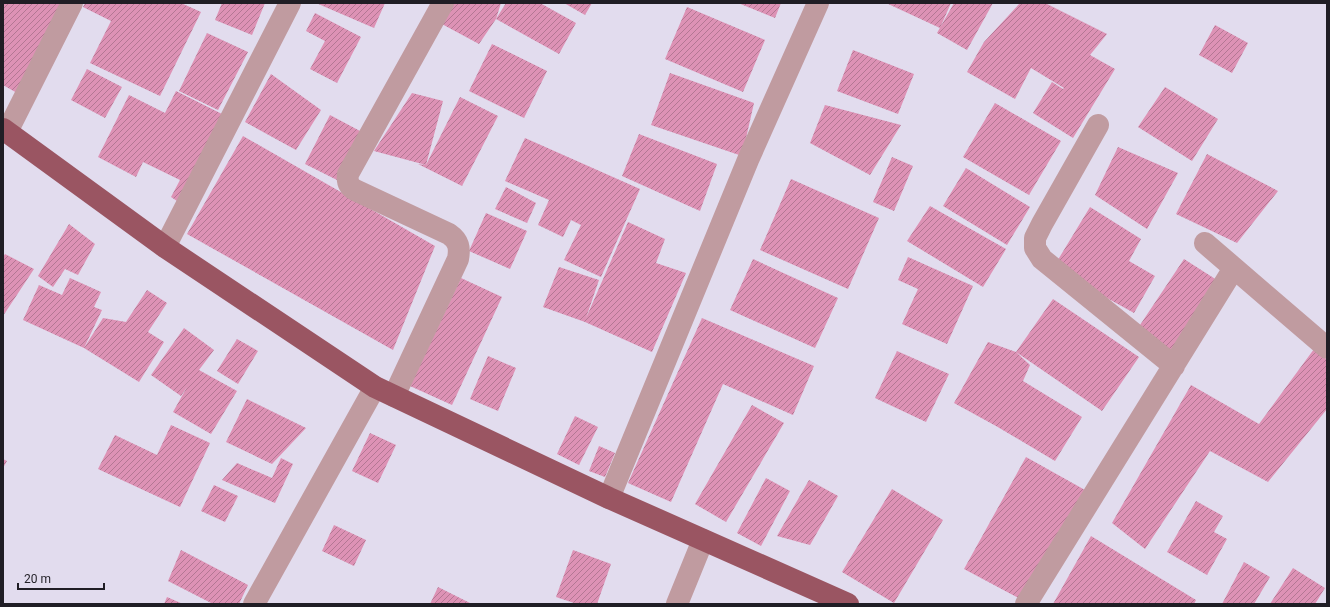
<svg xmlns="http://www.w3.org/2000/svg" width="1330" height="607" font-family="Roboto,sans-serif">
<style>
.building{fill:url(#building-hatch)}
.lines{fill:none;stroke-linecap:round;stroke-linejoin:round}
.minor{stroke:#c09ba0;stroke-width:22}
.trunk{stroke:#9a5562;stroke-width:22}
</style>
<defs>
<pattern id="building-hatch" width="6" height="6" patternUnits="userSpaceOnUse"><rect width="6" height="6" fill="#dd92b5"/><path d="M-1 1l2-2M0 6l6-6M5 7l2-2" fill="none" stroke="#b37793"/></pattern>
</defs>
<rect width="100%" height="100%" fill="#e2dcee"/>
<path class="building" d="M 3,3 L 67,3 L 17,93 L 3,85 Z
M 85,3 L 181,3 L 201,12 L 160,96 L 90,63 L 111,21 L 83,7 Z
M 222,3 L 265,3 L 252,35 L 215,20 Z
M 316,3 L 385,3 L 374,28 Z
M 452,3 L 501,3 L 496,19 L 479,44 L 440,23 Z
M 506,3 L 540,3 L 576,23 L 559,54 L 496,19 Z
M 564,3 L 592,3 L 585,15 Z
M 738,3 L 781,3 L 775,18 Z
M 886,3 L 951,3 L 940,28 Z
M 954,3 L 993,3 L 967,50 L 937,33 Z
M 1020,3 L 1045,3 L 1107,34 L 1090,55 L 1115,69 L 1073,138 L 1033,113 L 1052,82 L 1063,89 L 1064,88 L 1031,68 L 1015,99 L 967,72 L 984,42 Z
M 687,7 L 765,40 L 743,92 L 665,59 Z
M 315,13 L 361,37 L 337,83 L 310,69 L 325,41 L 306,31 Z
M 1215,25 L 1248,43 L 1232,73 L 1199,55 Z
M 207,33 L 248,52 L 218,110 L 179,91 Z
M 492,44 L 547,71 L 524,118 L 469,91 Z
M 853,50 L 914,74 L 898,114 L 837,91 Z
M 87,69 L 122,87 L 105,118 L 71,100 Z
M 670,73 L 754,103 L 742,156 L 651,125 Z
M 271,74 L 321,110 L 296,150 L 245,122 Z
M 1165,87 L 1218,119 L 1192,161 L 1138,127 Z
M 176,91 L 222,114 L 177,201 L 171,197 L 180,180 L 143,162 L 136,177 L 98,157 L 129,95 L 165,113 Z
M 412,93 L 443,101 L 426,165 L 460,97 L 498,116 L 462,186 L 418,164 L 426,165 L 374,151 Z
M 995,103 L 1061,141 L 1029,195 L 963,157 Z
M 825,105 L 901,125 L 870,175 L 810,143 Z
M 330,115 L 360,131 L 337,180 L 305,164 Z
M 639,134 L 717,164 L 700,211 L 622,176 Z
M 243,136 L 435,246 L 393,350 L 187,234 Z
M 525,138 L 640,189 L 601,277 L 564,260 L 581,225 L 571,220 L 563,237 L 538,225 L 549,200 L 505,181 Z
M 1118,147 L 1178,173 L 1147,229 L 1095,195 Z
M 1207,154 L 1278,191 L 1237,243 L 1176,214 Z
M 892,157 L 913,166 L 894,211 L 873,202 Z
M 966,168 L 1030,207 L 1007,245 L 943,206 Z
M 791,179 L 879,218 L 848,289 L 760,250 Z
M 506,187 L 536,203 L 527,223 L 495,209 Z
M 930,206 L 1006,249 L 983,287 L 907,241 Z
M 1090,207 L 1141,239 L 1129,261 L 1155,276 L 1134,313 L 1053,268 Z
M 486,213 L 527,231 L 510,269 L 469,251 Z
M 628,222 L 665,239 L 656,263 L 686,273 L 652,352 L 585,322 L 543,307 L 559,267 L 599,280 L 586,318 Z
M 69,224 L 95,244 L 78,275 L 65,269 L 53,287 L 38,276 Z
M 5,254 L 34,269 L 3,316 L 3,257 Z
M 908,257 L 973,286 L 947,344 L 902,324 L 918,289 L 898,280 Z
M 753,259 L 838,298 L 815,348 L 730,310 Z
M 1184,259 L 1220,282 L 1174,352 L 1138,328 Z
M 70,278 L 101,292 L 94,307 L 102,310 L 84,348 L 23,320 L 39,285 L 62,295 Z
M 461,278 L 502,297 L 452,405 L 410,386 Z
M 147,290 L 167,303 L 148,332 L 164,342 L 139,382 L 84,348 L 103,318 L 126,322 Z
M 1053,299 L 1139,357 L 1102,411 L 1016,352 Z
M 702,318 L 814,366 L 793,415 L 723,384 L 671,502 L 628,483 Z
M 184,328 L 214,350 L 199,370 L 237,391 L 211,434 L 173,412 L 187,387 L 181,396 L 151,375 Z
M 237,339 L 258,351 L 238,384 L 217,371 Z
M 988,342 L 1016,352 L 1030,365 L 1023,381 L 1082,417 L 1055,461 L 996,426 L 954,403 Z
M 1314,349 L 1327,360 L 1327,409 L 1268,482 L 1210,451 L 1145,549 L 1112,523 L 1191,385 L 1259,424 Z
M 897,351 L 949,374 L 926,422 L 875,398 Z
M 488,356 L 516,368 L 498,411 L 470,399 Z
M 247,399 L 306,428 L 272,464 L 226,442 Z
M 752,405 L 784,423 L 726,522 L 695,504 Z
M 575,416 L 598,427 L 579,465 L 557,454 Z
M 171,425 L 210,443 L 180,507 L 98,469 L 115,435 L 157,455 Z
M 370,433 L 396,445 L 378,483 L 352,471 Z
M 599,446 L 615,453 L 605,477 L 589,471 Z
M 1026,457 L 1085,490 L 1024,601 L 964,569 Z
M 281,458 L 293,464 L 275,503 L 222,480 L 237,463 L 272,478 Z
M 3,459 L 7,461 L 3,468 Z
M 766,478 L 790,491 L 761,546 L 737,533 Z
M 809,480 L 838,496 L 810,545 L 777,536 Z
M 214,485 L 238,496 L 225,522 L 201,511 Z
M 892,489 L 943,520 L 894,603 L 842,572 Z
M 1196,501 L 1223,516 L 1214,532 L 1227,539 L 1207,575 L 1167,552 Z
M 334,525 L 366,540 L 354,566 L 322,551 Z
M 1091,536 L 1196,600 L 1194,604 L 1053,604 Z
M 181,550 L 248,585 L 239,604 L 213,604 L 168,581 Z
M 573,550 L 611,564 L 597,604 L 577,604 L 556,597 Z
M 1244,562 L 1270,577 L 1254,604 L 1222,604 Z
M 1293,568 L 1325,588 L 1315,604 L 1270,604 Z
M 438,587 L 472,604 L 430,604 Z
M 167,597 L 183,604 L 164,604 Z"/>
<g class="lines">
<path class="minor" d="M 1098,125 L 1042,224 L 1035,238 L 1035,248 L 1042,259 L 1174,366
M 7,132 L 72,3
M 1205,243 L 1327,348
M 165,247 L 290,3
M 394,396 L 458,259 C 460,248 459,241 449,234 L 355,190 C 348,186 347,181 348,174 L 443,3
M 609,498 L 748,160 L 818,3
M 254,604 L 375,387
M 677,604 L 703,540
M 1026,604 L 1234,268"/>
<path class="trunk" d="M 3,129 L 165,247 L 375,387 L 609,498 L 848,604"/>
</g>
<rect width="1330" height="607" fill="none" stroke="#201e25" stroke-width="8"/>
<path d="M18 583v6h86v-6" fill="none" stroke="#201e25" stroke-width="2"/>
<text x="24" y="583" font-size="12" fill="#201e25" stroke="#e2dcee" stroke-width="3" paint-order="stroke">20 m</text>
</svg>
